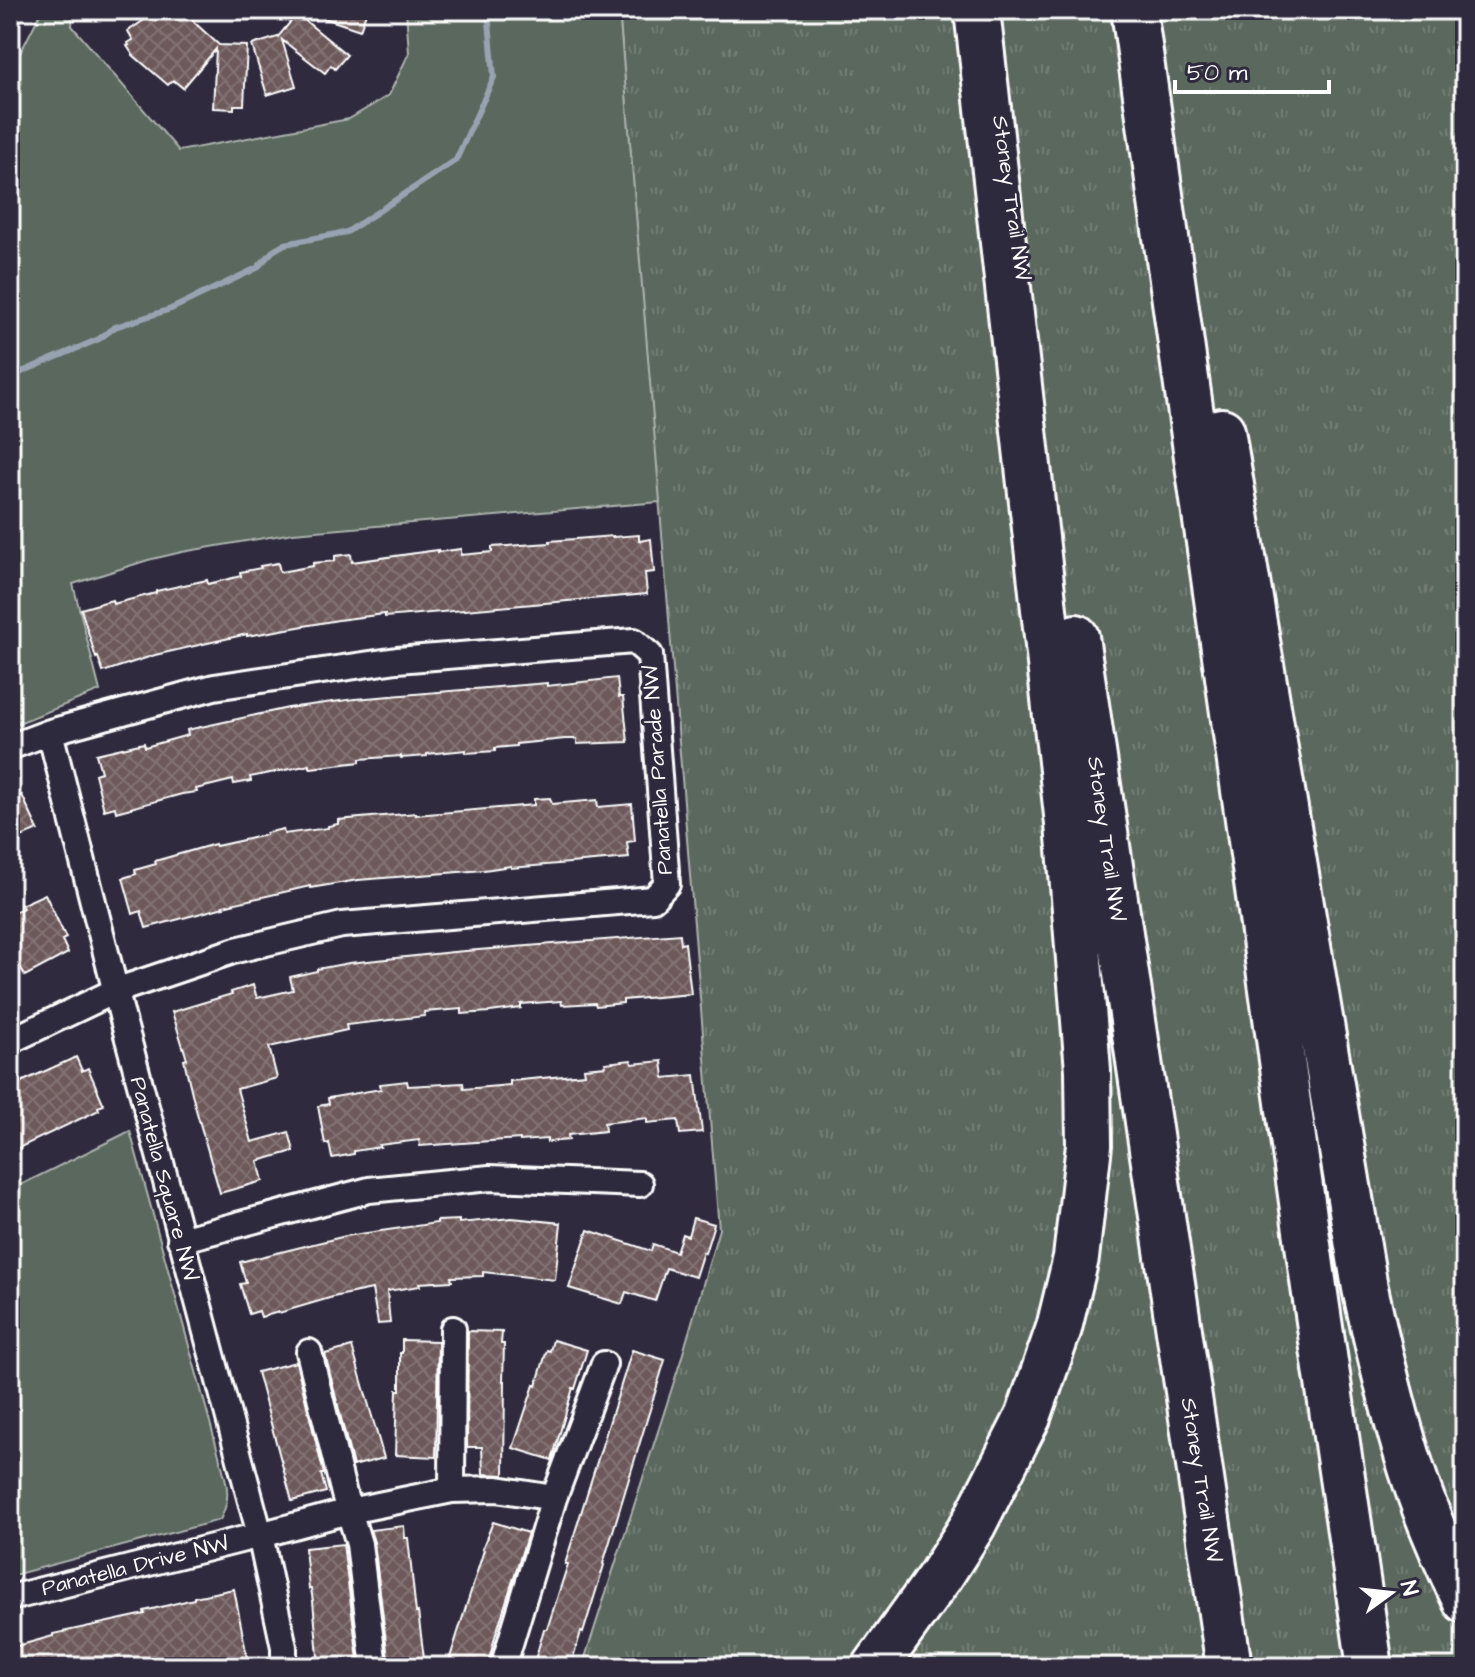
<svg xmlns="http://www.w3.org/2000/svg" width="1475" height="1677" font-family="'Architects Daughter',sans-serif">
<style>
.grass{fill:url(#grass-tufts);stroke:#acb3ae;stroke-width:2}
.green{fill:#5a675d;stroke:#acb3ae;stroke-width:2}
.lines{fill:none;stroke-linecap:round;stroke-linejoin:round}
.stream{stroke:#98a3b2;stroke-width:6}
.building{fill:url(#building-cross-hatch);stroke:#fff;stroke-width:2}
.minor-casing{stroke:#fff;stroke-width:30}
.motorway-casing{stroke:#fff;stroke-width:50}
.minor{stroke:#2f2a3d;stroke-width:24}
.motorway{stroke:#2f2a3d;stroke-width:44}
.labels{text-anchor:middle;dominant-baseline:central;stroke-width:6;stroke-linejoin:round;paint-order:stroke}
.street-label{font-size:22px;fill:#fff;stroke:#2f2a3d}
</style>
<defs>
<pattern id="grass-tufts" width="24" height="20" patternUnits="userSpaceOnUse" patternTransform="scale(2)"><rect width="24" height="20" fill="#5a675d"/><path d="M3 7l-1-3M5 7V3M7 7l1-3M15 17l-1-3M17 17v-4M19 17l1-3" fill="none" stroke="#737e75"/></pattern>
<pattern id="building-cross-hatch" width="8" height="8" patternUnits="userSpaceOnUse" patternTransform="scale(2)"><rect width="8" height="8" fill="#6d595a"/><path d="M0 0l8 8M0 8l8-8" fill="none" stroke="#837273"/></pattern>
</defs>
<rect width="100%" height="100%" fill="#2f2a3d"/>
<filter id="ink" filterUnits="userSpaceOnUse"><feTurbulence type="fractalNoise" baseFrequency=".0125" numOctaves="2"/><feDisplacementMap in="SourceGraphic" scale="16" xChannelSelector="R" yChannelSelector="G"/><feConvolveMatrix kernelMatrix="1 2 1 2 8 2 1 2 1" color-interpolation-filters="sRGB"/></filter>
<g filter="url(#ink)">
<path class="grass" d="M 619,10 L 1465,10 L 1465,1667 L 582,1667 L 681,1360 L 719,1229 Z"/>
<path class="green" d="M 42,10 L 73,10 L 72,26 L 179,151 L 349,119 L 389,95 L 409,53 L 406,10 L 619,10 L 660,502 L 293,533 L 182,552 L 148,560 L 73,584 L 100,691 L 11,726 L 10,73 Z
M 130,1131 L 225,1477 C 229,1493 228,1504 220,1520 L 10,1576 L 10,1190 Z"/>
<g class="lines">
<path class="stream" d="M 10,377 L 99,339 L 115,327 L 171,309 L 257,268 L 273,251 L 285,244 L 347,232 L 456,160 L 494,77 L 488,10"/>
</g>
<path class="building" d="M 159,10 L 186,10 L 195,23 L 219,45 L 247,46 L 244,105 L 234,105 L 234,109 L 213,108 L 216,49 L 183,88 L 173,80 L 168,85 L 133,55 L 127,46 L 129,45 L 128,43 L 133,40 L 128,31 Z
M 310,10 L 367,10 L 360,30 L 309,13 Z
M 297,14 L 347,55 L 335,69 L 331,65 L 325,73 L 282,40 L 296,86 L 267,95 L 252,45 L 278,37 Z
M 639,535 L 639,541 L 651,539 L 654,572 L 645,573 L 647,594 L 385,617 L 385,614 L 338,620 L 247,636 L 247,634 L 155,655 L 103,672 L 98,657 L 96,658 L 81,609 L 112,600 L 113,604 L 156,593 L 156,591 L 207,580 L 208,584 L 241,576 L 240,572 L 261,568 L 260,566 L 278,563 L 280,572 L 313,566 L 313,563 L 335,561 L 335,556 L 351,554 L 352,562 L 438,550 L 438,552 L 461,549 L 461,555 L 492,552 L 492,547 L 550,543 L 550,541 L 613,536 L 613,537 Z
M 617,678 L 619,697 L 623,697 L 628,742 L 577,744 L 577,739 L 565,739 L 516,744 L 516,746 L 495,748 L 495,751 L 466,753 L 466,750 L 427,754 L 427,756 L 401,758 L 401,756 L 360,759 L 360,762 L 310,768 L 310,765 L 250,777 L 251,781 L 234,784 L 233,780 L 196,789 L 197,792 L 182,794 L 116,812 L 115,807 L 104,810 L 95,774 L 101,772 L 96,754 L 144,743 L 145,747 L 188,735 L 187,730 L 288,708 L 355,699 L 547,683 L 547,686 Z
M 22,795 L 38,830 L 14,840 L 10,831 L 10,800 Z
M 550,798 L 552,804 L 597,800 L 598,807 L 632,804 L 635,841 L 627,842 L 629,858 L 511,868 L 511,866 L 484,870 L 358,880 L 310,888 L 310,886 L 223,906 L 224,907 L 146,928 L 141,911 L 133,914 L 123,878 L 136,874 L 135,870 L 156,864 L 155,861 L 215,844 L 216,846 L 266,835 L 266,833 L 283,829 L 284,834 L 328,828 L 328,826 L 338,824 L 338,820 L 416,813 L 416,815 L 534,805 L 534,799 Z
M 45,894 L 66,938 L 62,940 L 68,953 L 25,976 L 16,958 L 10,961 L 10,914 L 23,908 L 21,905 Z
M 680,934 L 681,944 L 685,943 L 691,994 L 623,1000 L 623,1003 L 596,1006 L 595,1003 L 562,1005 L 561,1001 L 521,1004 L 521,1008 L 490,1012 L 462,1014 L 462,1009 L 424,1012 L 425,1016 L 346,1025 L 347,1030 L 269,1047 L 277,1078 L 237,1089 L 252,1142 L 289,1132 L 294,1151 L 258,1161 L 263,1181 L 220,1193 L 195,1106 L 184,1060 L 187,1059 L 172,1012 L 232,994 L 231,992 L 253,985 L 257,998 L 293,990 L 290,977 L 317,971 L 317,969 L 349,963 L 453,952 Z
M 76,1057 L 82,1071 L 88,1068 L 104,1105 L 98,1107 L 99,1110 L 10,1152 L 10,1087 Z
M 631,1060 L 632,1064 L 662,1061 L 664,1078 L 695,1075 L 702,1132 L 680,1134 L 678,1120 L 647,1123 L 647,1118 L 604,1123 L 605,1131 L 568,1135 L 569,1140 L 547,1142 L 547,1139 L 520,1141 L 520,1139 L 420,1146 L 419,1140 L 379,1145 L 380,1147 L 354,1151 L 354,1154 L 332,1158 L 329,1143 L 325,1144 L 318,1106 L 329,1104 L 328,1098 L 381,1089 L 380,1084 L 407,1081 L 408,1086 L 463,1083 L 464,1089 L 510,1085 L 510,1081 L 585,1074 L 584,1068 L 606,1066 L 605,1063 Z
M 512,1218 L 561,1223 L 555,1280 L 483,1272 L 483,1276 L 451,1277 L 452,1281 L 419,1283 L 420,1286 L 387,1291 L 390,1323 L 378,1324 L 372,1289 L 333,1297 L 279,1313 L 279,1312 L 261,1317 L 259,1311 L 249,1314 L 240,1284 L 246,1283 L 240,1262 L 346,1236 L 437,1223 L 437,1221 L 459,1220 L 459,1223 Z
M 693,1218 L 714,1224 L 705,1253 L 703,1252 L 695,1277 L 666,1268 L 655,1301 L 626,1292 L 622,1304 L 569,1288 L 588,1230 L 651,1251 L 653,1244 L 676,1252 L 682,1234 L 688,1236 Z
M 468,1331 L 502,1332 L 501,1344 L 504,1344 L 503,1381 L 505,1381 L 504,1475 L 483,1474 L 482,1447 L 467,1447 Z
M 402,1340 L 438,1341 L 436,1457 L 395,1455 L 397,1390 L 400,1390 L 400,1353 L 402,1353 Z
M 553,1340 L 587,1350 L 575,1389 L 573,1388 L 552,1460 L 513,1448 L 534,1385 L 536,1386 L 547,1350 L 550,1351 Z
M 352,1347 L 384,1458 L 353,1466 L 325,1354 Z
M 632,1350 L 665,1360 L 603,1564 L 604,1565 L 583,1633 L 581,1632 L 570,1667 L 533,1667 L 544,1629 L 547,1629 L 568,1564 L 565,1564 Z
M 296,1362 L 324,1474 L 321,1474 L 326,1492 L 292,1501 L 257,1372 Z
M 493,1522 L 528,1533 L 495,1637 L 488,1664 L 487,1667 L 447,1667 L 484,1550 L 482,1549 Z
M 404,1526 L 405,1538 L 408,1538 L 416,1613 L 418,1612 L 425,1666 L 389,1667 L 374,1542 L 370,1530 Z
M 343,1544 L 359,1667 L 319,1667 L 313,1601 L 311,1589 L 309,1589 L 305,1548 Z
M 234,1589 L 249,1667 L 109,1667 L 109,1663 L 94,1667 L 10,1667 L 10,1648 L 53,1636 L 53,1634 L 145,1614 L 144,1611 L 194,1599 L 194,1597 Z"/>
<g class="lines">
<g class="minor-casing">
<path id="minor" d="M 10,747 L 50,732 L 123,1020 L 260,1535 L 284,1647 L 284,1667
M 10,1041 L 115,991 L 236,950 L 342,925 L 653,899 L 667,884 L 650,655 L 634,641 L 397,660 L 214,687 L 50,732
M 180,1240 L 369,1190 L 490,1178 L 640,1184
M 309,1352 L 344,1494 L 359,1544 L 374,1667
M 452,1490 L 453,1329
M 10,1598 L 260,1535 L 349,1511 L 452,1490 L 497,1489 L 554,1498
M 503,1667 L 554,1498 L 604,1364"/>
</g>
<g class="motorway-casing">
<path id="motorway" d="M 1134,10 L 1314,1287 L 1370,1667
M 1222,431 L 1365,1288 C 1380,1356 1396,1425 1419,1492 C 1432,1529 1448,1565 1465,1600
M 1076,637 L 1229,1667
M 875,1667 L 941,1575 L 973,1525 L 1028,1417 L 1059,1328 L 1076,1258 L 1089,1145 L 1088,1070 L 1068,824 L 977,10"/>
</g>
<use href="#minor" class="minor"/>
<use href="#motorway" class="motorway"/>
</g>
</g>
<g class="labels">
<g class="street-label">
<text transform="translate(1011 198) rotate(82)">Stoney Trail NW</text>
<text transform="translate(658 770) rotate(-94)">Panatella Parade NW</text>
<text transform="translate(1106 839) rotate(82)">Stoney Trail NW</text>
<text transform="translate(164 1179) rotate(75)">Panatella Square NW</text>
<text transform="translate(1201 1480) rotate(81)">Stoney Trail NW</text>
<text transform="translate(135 1566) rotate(-14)">Panatella Drive NW</text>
</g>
</g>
<rect width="1475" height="1677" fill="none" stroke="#2f2a3d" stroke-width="40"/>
<rect x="20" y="20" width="1435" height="1637" fill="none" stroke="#fff" stroke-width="3" filter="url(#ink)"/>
<g transform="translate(1391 1593) rotate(75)" stroke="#2f2a3d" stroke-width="6" paint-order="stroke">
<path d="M0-6L14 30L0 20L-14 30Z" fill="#ffffff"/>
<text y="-12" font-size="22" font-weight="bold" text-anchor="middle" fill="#ffffff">N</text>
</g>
<path d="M1175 80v12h154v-12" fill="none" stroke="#ffffff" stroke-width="4"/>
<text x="1187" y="80" font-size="24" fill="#ffffff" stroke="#2f2a3d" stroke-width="6" paint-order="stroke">50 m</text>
</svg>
